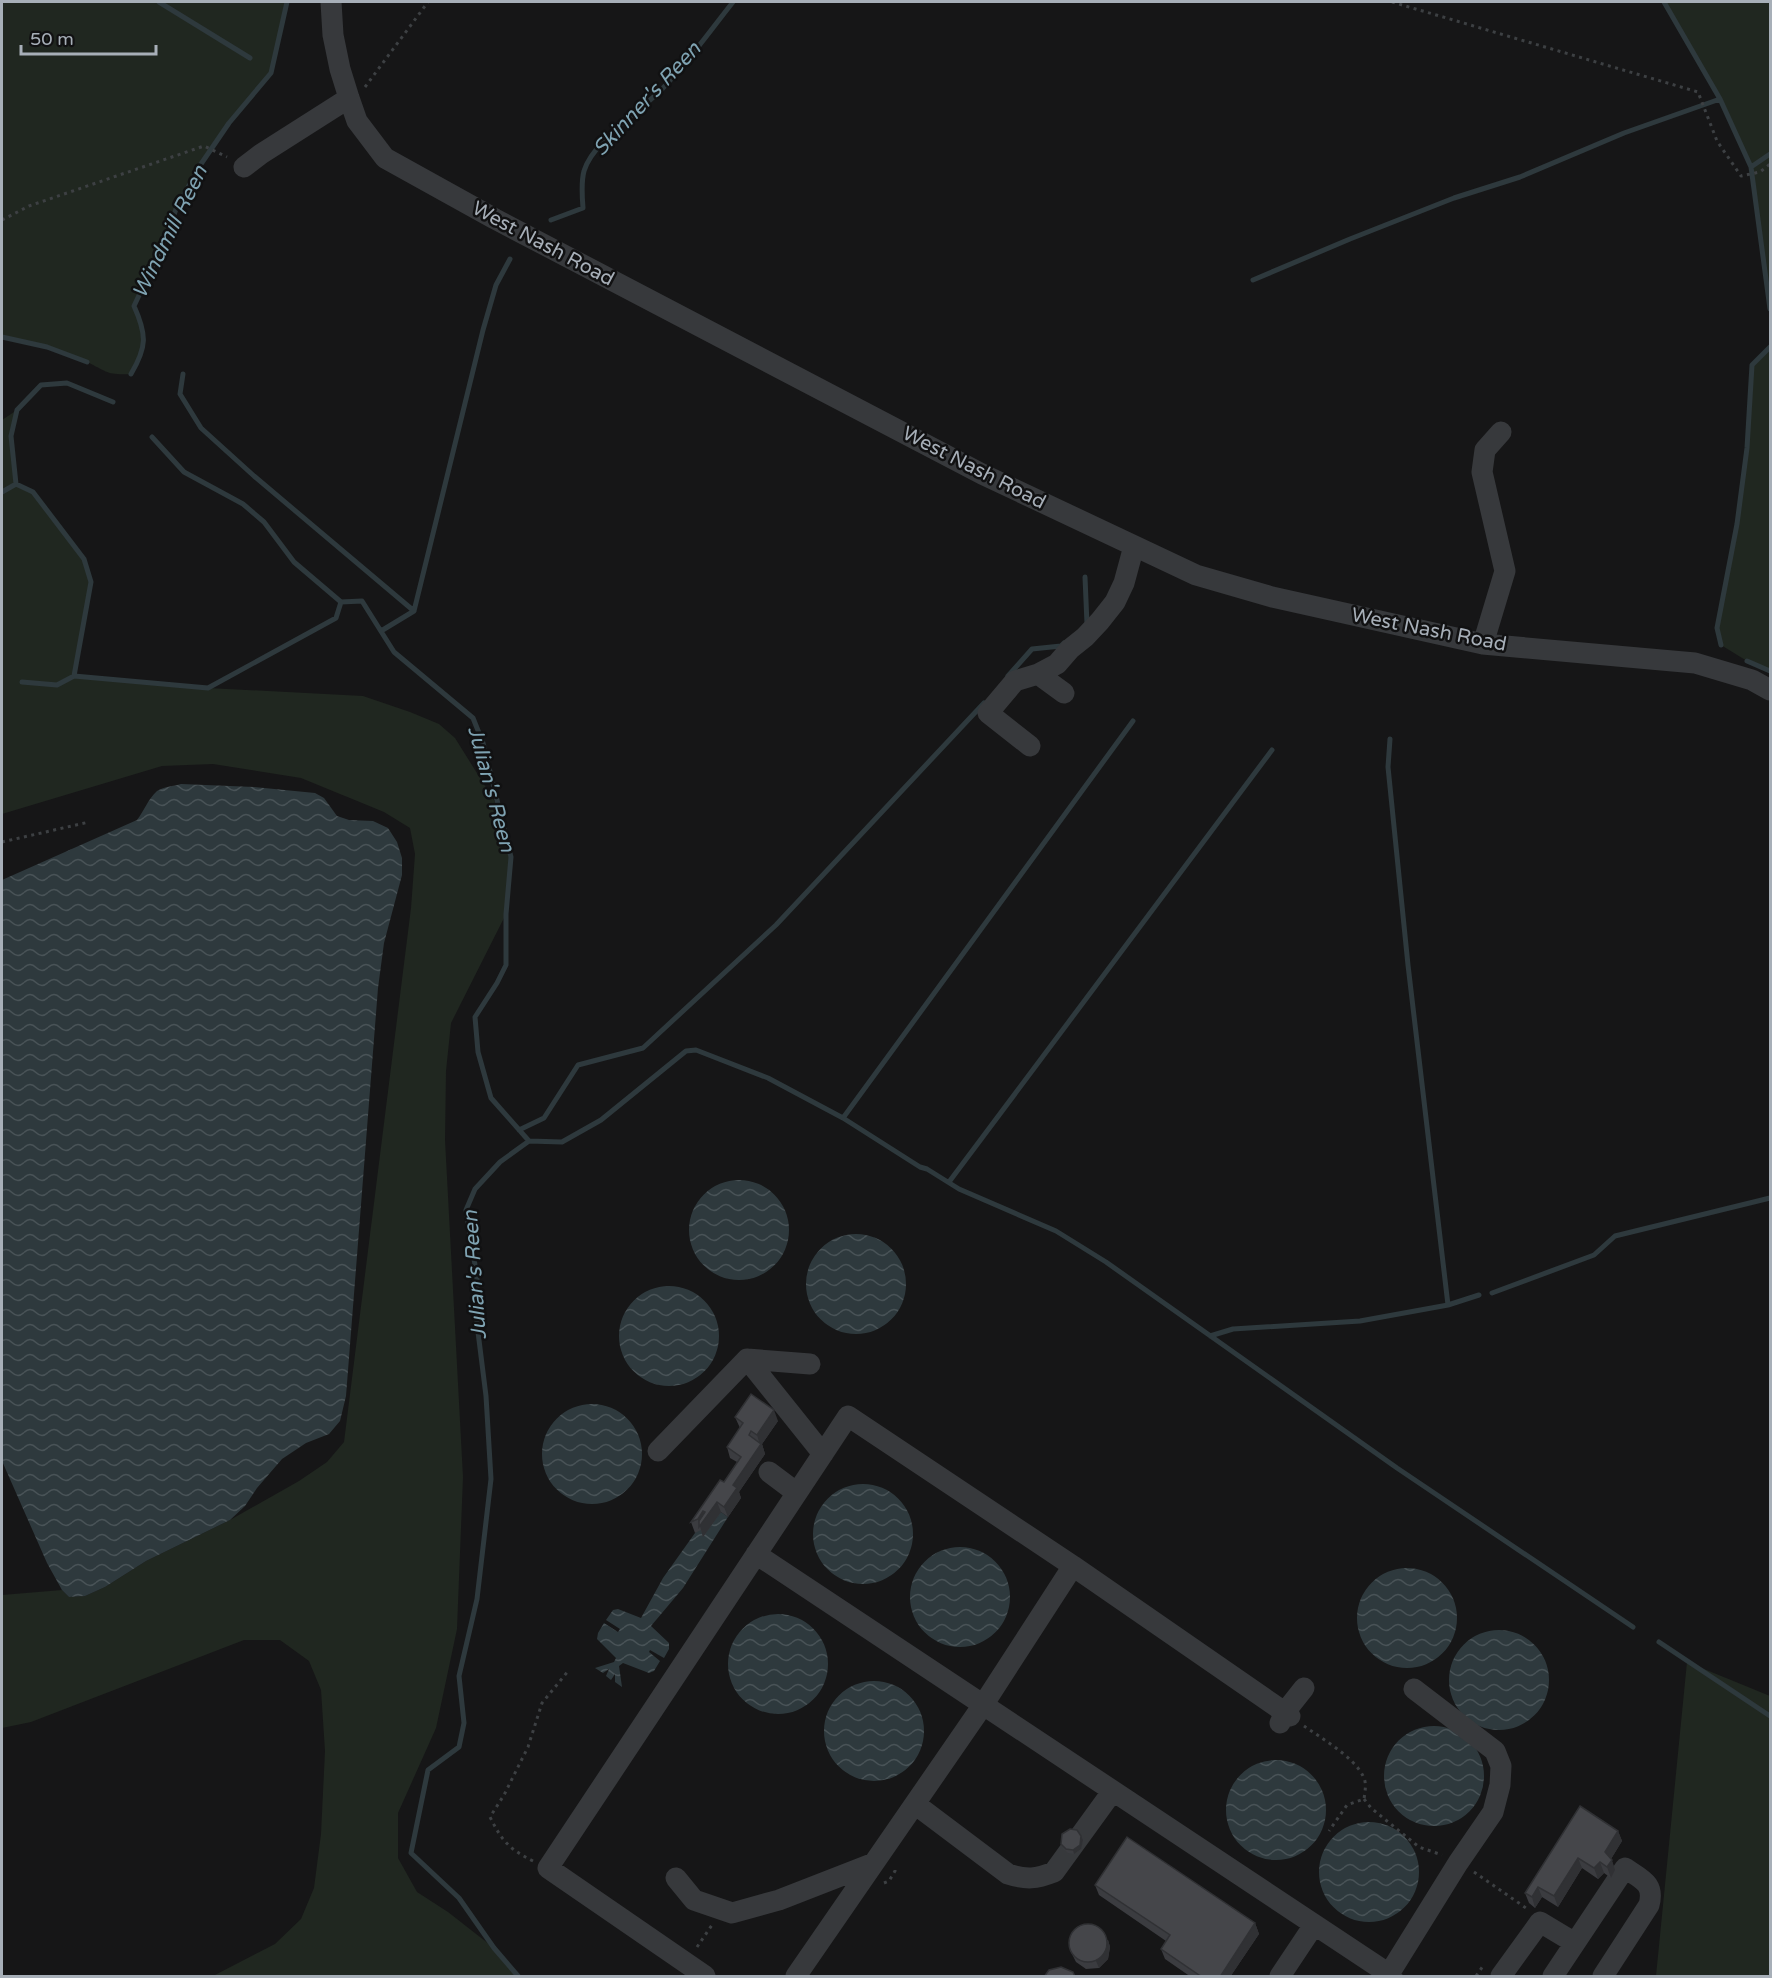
<svg xmlns="http://www.w3.org/2000/svg" width="1772" height="1978" font-family="'Varela Round',sans-serif">
<style>
.green{fill:#202720}
.water{fill:url(#water-waves)}
.lines{fill:none;stroke-linecap:round;stroke-linejoin:round}
.stream{stroke:#2e393d;stroke-width:5}
.path{stroke:#3d4043;stroke-width:3;stroke-dasharray:3 4.5;stroke-linecap:butt}
.minor{stroke:#37393c;stroke-width:21}
.wall{fill:#3b3c40}
.shaded-wall{fill:#303134}
.building{fill:#45464a;stroke:#303134;stroke-width:1.5}
.labels{text-anchor:middle;dominant-baseline:central;stroke-width:5;stroke-linejoin:round;paint-order:stroke}
.street-label{font-size:20px;fill:#a7afb8;stroke:#111112}
.water-label{font-size:21px;font-style:italic;fill:#7fa3b2;stroke:#111112}
</style>
<defs>
<pattern id="water-waves" width="16" height="10" patternUnits="userSpaceOnUse" patternTransform="scale(1.5)"><rect width="16" height="10" fill="#2e393d"/><path d="M0 5q4-4 8 0t8 0" fill="none" stroke="#495357"/></pattern>
</defs>
<rect width="100%" height="100%" fill="#161617"/>
<path class="green" d="M 2,2 L 287,2 L 271,73 L 229,123 L 201,164 L 176,209 L 167,236 L 134,306 C 147,336 148,345 131,374 C 106,375 108,372 87,362 C 61,350 29,339 2,337 Z
M 1664,2 L 1770,2 L 1770,309 L 1751,167 L 1720,99 Z
M 1770,347 L 1770,671 L 1747,661 L 1721,645 L 1717,628 L 1737,524 L 1747,448 L 1752,365 Z
M 17,410 L 11,436 L 16,484 L 33,492 L 84,559 L 91,582 L 74,676 L 208,688 L 363,696 L 410,712 L 439,724 L 455,738 L 500,810 L 511,857 L 506,914 L 451,1023 L 446,1071 L 445,1140 L 463,1477 L 457,1629 L 436,1728 L 398,1813 L 398,1858 L 417,1892 L 448,1912 L 494,1948 L 518,1976 L 213,1976 L 275,1944 L 301,1919 L 314,1888 L 321,1834 L 325,1751 L 321,1690 L 309,1661 L 280,1640 L 244,1640 L 31,1722 L 2,1728 L 2,1595 L 62,1590 L 69,1597 L 85,1596 L 105,1587 L 146,1561 L 230,1520 L 299,1481 L 327,1462 L 344,1442 L 411,908 L 415,854 L 410,828 L 384,812 L 301,778 L 213,764 L 162,766 L 2,814 L 2,420 Z
M 1687,1662 L 1770,1696 L 1770,1976 L 1656,1976 Z"/>
<path class="water" d="M 181,784 L 254,787 L 315,793 L 324,798 L 337,816 L 349,820 L 373,821 L 388,828 L 397,842 L 402,858 L 402,875 L 384,943 L 378,988 L 346,1396 L 340,1421 L 329,1434 L 306,1443 L 282,1459 L 257,1488 L 245,1506 L 230,1520 L 146,1561 L 105,1587 L 85,1596 L 69,1597 L 62,1590 L 47,1563 L 2,1461 L 2,880 L 137,820 C 144,811 148,799 157,791 C 163,787 174,786 181,784 Z
M689 1230a50 50 0 1 1 100 0a50 50 0 1 1-100 0Z
M806 1284a50 50 0 1 1 100 0a50 50 0 1 1-100 0Z
M619 1336a50 50 0 1 1 100 0a50 50 0 1 1-100 0Z
M542 1454a50 50 0 1 1 100 0a50 50 0 1 1-100 0Z
M813 1534a50 50 0 1 1 100 0a50 50 0 1 1-100 0Z
M 721,1512 L 728,1517 L 683,1588 L 651,1626 L 669,1643 L 669,1649 L 664,1658 L 650,1650 L 649,1652 L 660,1661 L 654,1671 L 649,1673 L 623,1663 L 619,1666 L 622,1687 L 615,1682 L 615,1674 L 611,1680 L 606,1676 L 609,1669 L 603,1673 L 595,1668 L 614,1662 L 616,1658 L 597,1639 L 598,1633 L 604,1623 L 618,1632 L 620,1629 L 606,1620 L 613,1610 L 618,1609 L 641,1618 L 663,1578 L 695,1533 Z
M910 1597a50 50 0 1 1 100 0a50 50 0 1 1-100 0Z
M1357 1618a50 50 0 1 1 100 0a50 50 0 1 1-100 0Z
M728 1664a50 50 0 1 1 100 0a50 50 0 1 1-100 0Z
M1449 1680a50 50 0 1 1 100 0a50 50 0 1 1-100 0Z
M824 1731a50 50 0 1 1 100 0a50 50 0 1 1-100 0Z
M1384 1776a50 50 0 1 1 100 0a50 50 0 1 1-100 0Z
M1226 1810a50 50 0 1 1 100 0a50 50 0 1 1-100 0Z
M1319 1872a50 50 0 1 1 100 0a50 50 0 1 1-100 0Z"/>
<g class="lines">
<path class="stream" d="M 159,2 L 250,58
M 1664,2 L 1720,99 L 1751,167
M 1770,154 L 1751,167 L 1770,309
M 551,220 L 583,208 C 582,196 581,182 584,171 C 593,141 641,111 663,88 C 689,61 710,31 733,2
M 1253,280 L 1350,239 L 1454,198 L 1520,177 L 1624,133 L 1720,99
M 2,337 L 47,347 L 87,362
M 131,374 C 147,347 147,335 134,306 L 167,236 L 176,209 L 201,164 L 229,123 L 271,73 L 287,2
M 183,374 L 180,394 L 201,428 L 254,476 L 414,611
M 152,437 L 184,472 L 243,504 L 264,522 L 294,562 L 341,602 L 362,601 L 394,652 L 473,718 L 483,743 L 511,857 L 506,914 L 506,965 L 497,983 L 475,1017 L 478,1052 L 491,1098 L 529,1141 L 500,1162 L 475,1189 L 466,1210 L 477,1277 L 477,1324 L 486,1396 L 491,1479 L 477,1599 L 459,1676 L 464,1723 L 459,1747 L 428,1770 L 411,1853 L 459,1898 L 494,1948 L 518,1976
M 16,484 L 33,492 L 84,559 L 91,582 L 74,676
M 2,492 L 16,484 L 11,436 L 17,410 L 41,385 L 67,383 L 113,402
M 1085,626 L 1087,624 L 1085,577
M 381,631 L 414,611 L 483,330 L 496,285 L 510,259
M 1721,645 L 1717,628 L 1737,524 L 1747,448 L 1752,365 L 1770,347
M 1747,661 L 1770,671
M 1008,676 L 1032,649 L 1061,646 L 1064,643
M 22,682 L 57,685 L 74,676 L 208,688 L 336,618 L 341,602
M 1390,739 L 1388,767 L 1408,965 L 1448,1305
M 843,1118 L 1133,721
M 519,1130 L 544,1118 L 578,1065 L 643,1048 L 776,925 L 984,703
M 529,1141 L 562,1142 L 601,1120 L 686,1051 L 696,1050 L 768,1078 L 843,1118 L 920,1167 L 927,1169 L 959,1189 L 1056,1231 L 1106,1262 L 1397,1468 L 1633,1627
M 949,1182 L 1272,750
M 1492,1293 L 1594,1255 L 1615,1236 L 1770,1198
M 1210,1336 L 1233,1329 L 1360,1321 L 1448,1305 L 1479,1295
M 1659,1642 L 1770,1716"/>
<path class="path" d="M 1392,2 L 1698,92 L 1717,141 L 1741,176 L 1760,172 L 1770,164
M 365,87 L 428,2
M 2,220 L 29,206 L 204,146 L 227,157
M 2,842 L 89,822
M 1304,1726 C 1321,1738 1354,1757 1363,1776 C 1367,1783 1365,1791 1364,1799 L 1347,1805 L 1329,1831
M 1364,1799 L 1371,1808 L 1419,1847 L 1442,1855
M 533,1861 C 509,1849 502,1841 490,1817 L 504,1795 L 528,1747 L 542,1703 L 569,1670
M 1474,1872 L 1526,1908 L 1524,1910
M 884,1883 L 889,1881 L 895,1871 L 895,1868
M 697,1947 L 712,1925
M 1476,1976 L 1483,1966"/>
<path class="minor" d="M 331,2 L 333,35 L 340,69 L 349,98 L 357,121 L 385,158 L 495,219 L 982,474 L 1196,575 L 1272,597 L 1483,644 L 1695,663 L 1752,680 L 1770,690
M 244,167 L 261,154 L 349,98
M 1483,644 L 1505,571 L 1482,472 L 1485,450 L 1501,432
M 1038,674 L 1064,693
M 1030,746 L 988,713 L 1015,681 L 1038,674 L 1057,664 L 1070,649 L 1085,637 L 1100,621 L 1115,602 L 1124,583 L 1134,546
M 747,1359 L 823,1454
M 658,1451 L 747,1359 L 810,1364
M 769,1472 L 797,1493
M 756,1554 L 1392,1976
M 1073,1566 L 1290,1716
M 1280,1723 L 1285,1712 L 1304,1688
M 915,1804 L 1008,1874 C 1027,1880 1036,1879 1054,1872 L 1112,1792
M 676,1878 L 694,1900 L 732,1913 L 779,1900 L 874,1863
M 1389,1974 L 1458,1863 L 1493,1812 L 1500,1785 L 1501,1766 L 1495,1751 L 1414,1689
M 705,1976 L 548,1868 L 848,1416 L 1073,1566 L 983,1705 L 796,1976
M 1280,1976 L 1314,1925
M 1501,1976 L 1540,1922 L 1575,1943
M 1553,1976 L 1625,1868 C 1641,1879 1655,1883 1649,1905 L 1603,1976"/>
</g>
<path class="wall" d="M 735,1417 L 778,1421 L 762,1444 L 765,1454 L 739,1492 L 741,1498 L 728,1517 L 721,1512 L 703,1537 L 701,1530 L 695,1533 L 691,1522 L 724,1482 L 737,1462 L 730,1458 L 727,1447 L 740,1428 Z
M 1618,1831 L 1622,1841 L 1611,1859 L 1615,1870 L 1611,1878 L 1604,1873 L 1598,1879 L 1582,1868 L 1558,1907 L 1542,1897 L 1535,1908 L 1529,1903 L 1525,1893 Z
M 1083,1840 L 1081,1849 L 1074,1854 L 1068,1853 L 1063,1848 L 1061,1844 Z
M 1095,1885 L 1255,1923 L 1259,1934 L 1230,1977 L 1191,1977 L 1165,1959 L 1161,1949 L 1166,1941 L 1099,1895 Z
M 1108,1940 L 1110,1947 L 1108,1959 L 1099,1968 L 1086,1969 L 1076,1962 L 1070,1950 Z"/>
<path class="shaded-wall" d="M 774,1410 L 778,1421 L 762,1444 L 765,1454 L 739,1492 L 741,1498 L 728,1517 L 724,1507 L 733,1485 L 760,1445 L 757,1435 Z
M 717,1502 L 721,1512 L 703,1537 L 698,1519 L 703,1511 L 706,1518 Z
M 1618,1831 L 1622,1841 L 1609,1862 L 1605,1852 Z
M 1081,1836 L 1083,1840 L 1081,1849 L 1074,1854 L 1073,1850 Z
M 1578,1858 L 1582,1868 L 1558,1907 L 1554,1896 Z
M 1612,1860 L 1615,1870 L 1611,1878 L 1607,1867 Z
M 1600,1862 L 1604,1873 L 1598,1879 L 1594,1868 Z
M 1538,1887 L 1542,1897 L 1535,1908 L 1532,1897 Z
M 1255,1923 L 1259,1934 L 1230,1977 L 1220,1977 Z
M 1108,1940 L 1110,1947 L 1108,1959 L 1099,1968 L 1096,1961 Z"/>
<path class="building" d="M 751,1394 L 774,1410 L 757,1435 L 751,1431 L 749,1435 L 761,1444 L 733,1485 L 737,1488 L 724,1507 L 717,1502 L 699,1527 L 699,1521 L 705,1512 L 703,1511 L 698,1519 L 691,1522 L 720,1480 L 724,1482 L 741,1457 L 727,1447 L 743,1423 L 735,1417 Z
M 1580,1806 L 1618,1831 L 1605,1852 L 1612,1860 L 1607,1867 L 1600,1862 L 1594,1868 L 1578,1858 L 1554,1896 L 1538,1887 L 1532,1897 L 1525,1893 Z
M 1070,1829 L 1077,1830 L 1081,1836 L 1080,1845 L 1073,1850 L 1066,1849 L 1061,1844 L 1062,1834 Z
M 1127,1837 L 1255,1923 L 1220,1977 L 1202,1977 L 1161,1949 L 1170,1935 L 1095,1885 Z
M1069 1943a19 19 0 1 1 38 0a19 19 0 1 1-38 0Z
M 1061,1967 L 1073,1972 L 1075,1977 L 1044,1977 L 1049,1970 Z"/>
<g class="labels">
<g class="street-label">
<text transform="translate(543 244) rotate(28)">West Nash Road</text>
<text transform="translate(974 468) rotate(27)">West Nash Road</text>
<text transform="translate(1429 630) rotate(11)">West Nash Road</text>
</g>
<g class="water-label">
<text transform="translate(647 99) rotate(-47)">Skinner's Reen</text>
<text transform="translate(170 232) rotate(-64)">Windmill Reen</text>
<text transform="translate(491 789) rotate(75)">Julian's Reen</text>
<text transform="translate(475 1275) rotate(-94)">Julian's Reen</text>
</g>
</g>
<rect width="1772" height="1978" fill="none" stroke="#a7afb8" stroke-width="6"/>
<path d="M21 45v9h135v-9" fill="none" stroke="#a7afb8" stroke-width="3"/>
<text x="30" y="45" font-size="18" fill="#a7afb8" stroke="#111112" stroke-width="4.5" paint-order="stroke">50 m</text>
</svg>
